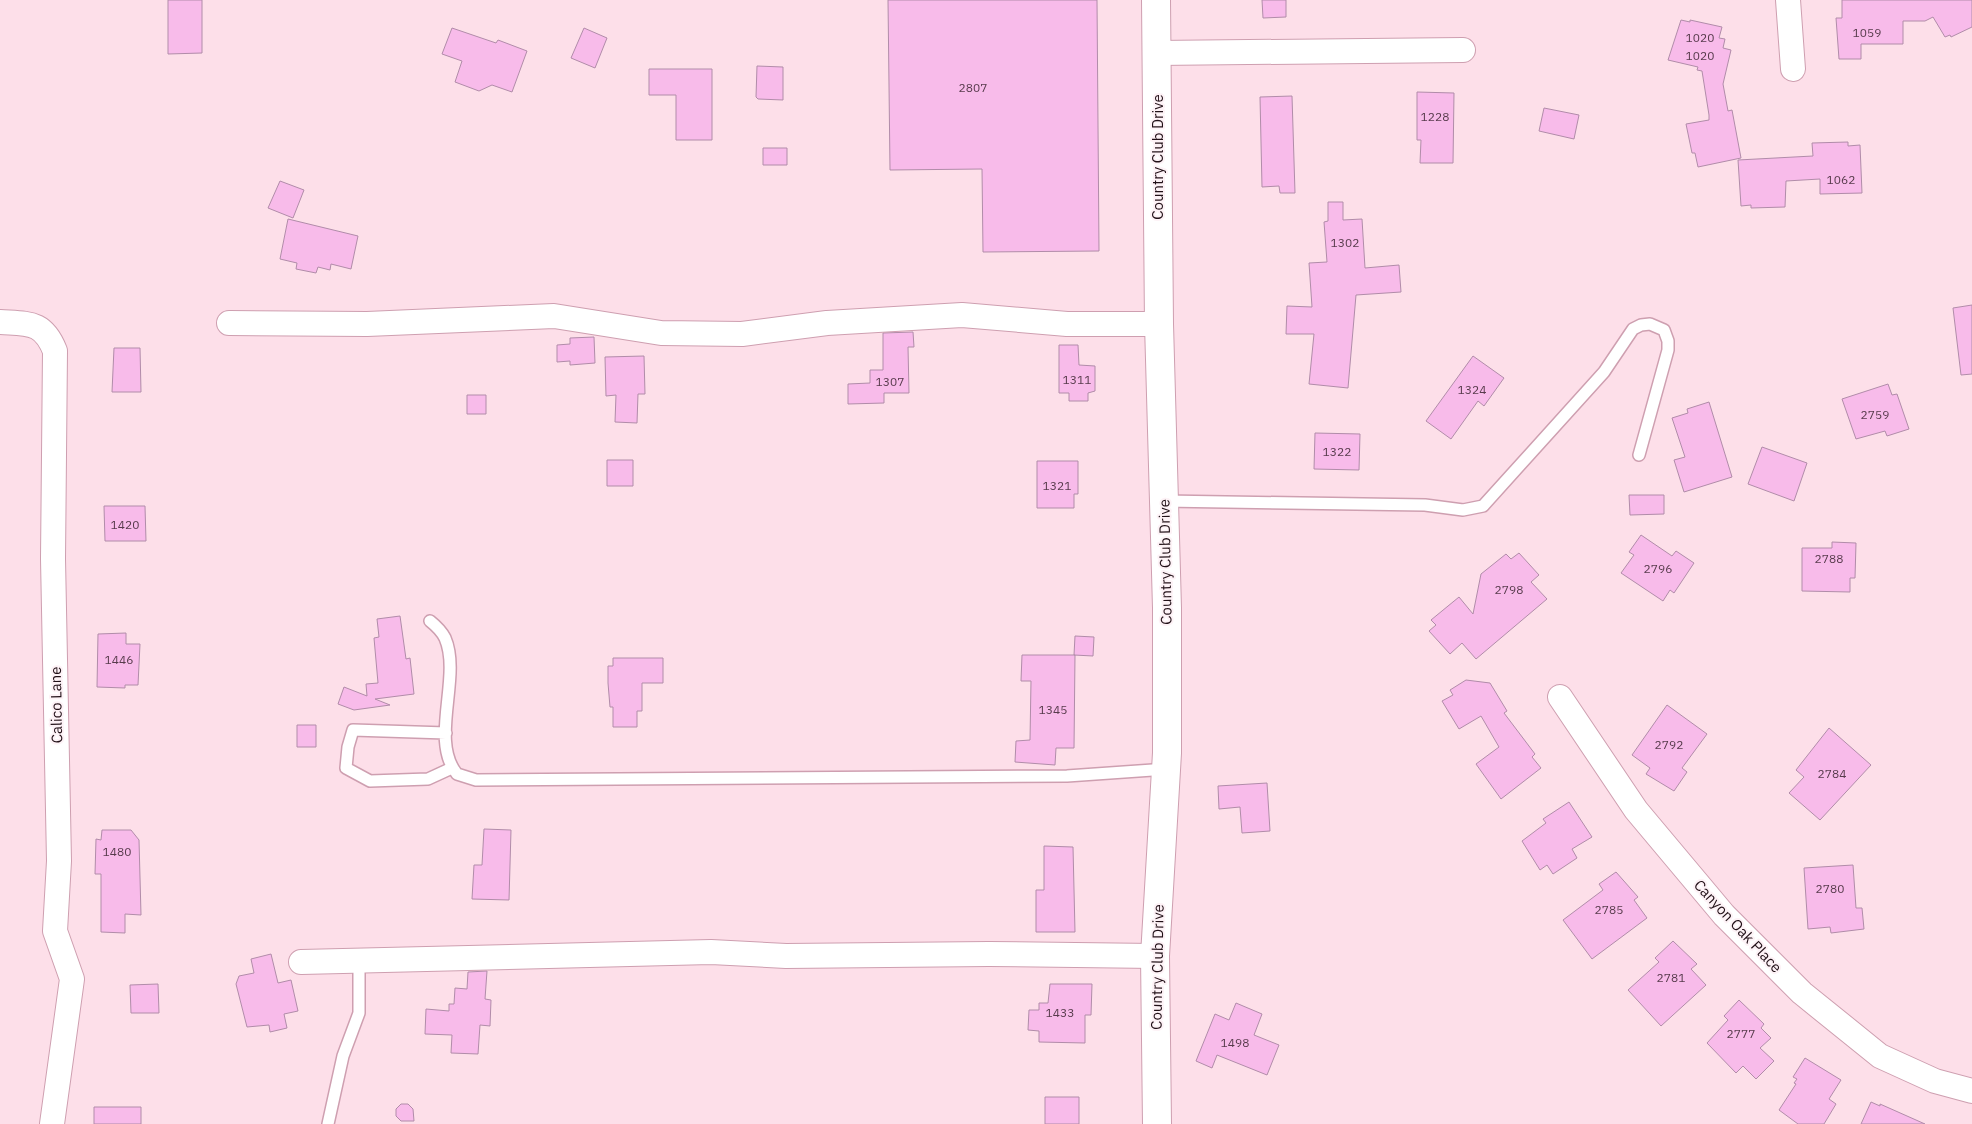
<svg xmlns="http://www.w3.org/2000/svg" width="1972" height="1124" font-family="'IBM Plex Sans',sans-serif">
<style>
.building{fill:#f8bbea;stroke:#b18ca9}
.lines{fill:none;stroke-linecap:round;stroke-linejoin:round}
.service-casing{stroke:#ce9fb0;stroke-width:14}
.minor-casing{stroke:#ce9fb0;stroke-width:26}
.tertiary-casing{stroke:#ce9fb0;stroke-width:30}
.service{stroke:#fff;stroke-width:11}
.minor{stroke:#fff;stroke-width:24}
.tertiary{stroke:#fff;stroke-width:28}
.labels{text-anchor:middle;dominant-baseline:central;stroke-width:4;stroke-linejoin:round;paint-order:stroke}
.number-label{font-size:12px;fill:#573b4c}
.street-label{font-size:15px;fill:#211017;stroke:#fdf2f6}
</style>
<rect width="100%" height="100%" fill="#fddfe9"/>
<path class="building" d="M 168,0 L 202,0 L 202,53 L 168,54 Z
M 888,0 L 1097,0 L 1099,251 L 983,252 L 982,169 L 890,170 Z
M 1262,0 L 1286,0 L 1286,17 L 1263,18 Z
M 1842,0 L 1972,0 L 1972,27 L 1951,37 L 1950,35 L 1945,37 L 1933,17 L 1925,21 L 1903,21 L 1903,44 L 1861,44 L 1861,59 L 1839,59 L 1836,18 L 1842,18 Z
M 1681,20 L 1690,22 L 1690,20 L 1722,27 L 1719,38 L 1725,39 L 1723,48 L 1731,50 L 1723,84 L 1728,111 L 1732,110 L 1741,158 L 1698,167 L 1695,153 L 1692,153 L 1686,124 L 1709,120 L 1709,115 L 1702,71 L 1697,70 L 1698,67 L 1668,60 Z
M 452,28 L 496,43 L 498,40 L 527,51 L 512,92 L 492,85 L 479,91 L 455,82 L 462,61 L 442,54 Z
M 584,28 L 607,38 L 595,68 L 571,58 Z
M 757,66 L 783,67 L 783,100 L 758,99 L 756,97 Z
M 649,69 L 712,69 L 712,140 L 676,140 L 676,95 L 649,95 Z
M 1417,92 L 1454,93 L 1453,163 L 1420,163 L 1421,140 L 1417,140 Z
M 1292,96 L 1295,193 L 1280,193 L 1279,186 L 1262,187 L 1260,97 Z
M 1544,108 L 1579,115 L 1574,139 L 1539,131 Z
M 1848,142 L 1848,146 L 1860,145 L 1862,193 L 1820,194 L 1820,179 L 1786,181 L 1785,207 L 1751,208 L 1751,205 L 1741,206 L 1738,160 L 1813,156 L 1812,143 Z
M 763,148 L 787,148 L 787,165 L 763,165 Z
M 280,181 L 304,190 L 293,218 L 268,208 Z
M 1328,202 L 1343,202 L 1343,220 L 1362,219 L 1365,268 L 1399,265 L 1401,292 L 1356,295 L 1348,388 L 1309,384 L 1314,334 L 1286,334 L 1287,306 L 1312,307 L 1309,263 L 1327,262 L 1324,222 L 1328,221 Z
M 288,219 L 358,236 L 351,269 L 331,264 L 330,270 L 318,267 L 316,273 L 296,269 L 297,263 L 280,259 Z
M 1972,305 L 1972,374 L 1961,375 L 1953,308 Z
M 913,332 L 914,347 L 908,347 L 909,393 L 884,393 L 884,403 L 848,404 L 848,384 L 870,383 L 870,370 L 883,370 L 883,333 Z
M 594,337 L 595,363 L 570,365 L 570,361 L 557,362 L 557,345 L 570,344 L 570,338 Z
M 1059,345 L 1078,345 L 1079,365 L 1095,366 L 1095,391 L 1088,393 L 1088,401 L 1069,401 L 1069,393 L 1059,393 Z
M 114,348 L 140,348 L 141,392 L 112,392 Z
M 644,356 L 645,394 L 638,394 L 637,423 L 615,422 L 616,395 L 606,396 L 605,357 Z
M 1473,356 L 1504,378 L 1484,406 L 1478,401 L 1451,439 L 1426,421 Z
M 1888,384 L 1892,395 L 1897,394 L 1909,429 L 1887,436 L 1885,431 L 1856,439 L 1842,399 Z
M 467,395 L 486,395 L 486,414 L 467,414 Z
M 1709,402 L 1732,477 L 1684,492 L 1674,460 L 1685,457 L 1672,418 L 1688,413 L 1687,409 Z
M 1315,433 L 1360,434 L 1359,470 L 1314,469 Z
M 1762,447 L 1807,463 L 1794,501 L 1748,484 Z
M 607,460 L 633,460 L 633,486 L 607,486 Z
M 1037,461 L 1078,461 L 1078,494 L 1074,494 L 1074,508 L 1037,508 Z
M 1629,495 L 1664,495 L 1664,514 L 1630,515 Z
M 104,506 L 145,506 L 146,541 L 105,541 Z
M 1641,535 L 1672,556 L 1676,551 L 1694,563 L 1674,593 L 1670,590 L 1663,601 L 1621,573 L 1634,555 L 1629,552 Z
M 1832,542 L 1856,543 L 1855,578 L 1850,578 L 1850,592 L 1802,591 L 1802,548 L 1832,548 Z
M 1519,553 L 1539,575 L 1531,582 L 1547,599 L 1476,659 L 1462,643 L 1450,654 L 1429,631 L 1436,625 L 1431,620 L 1459,597 L 1473,614 L 1481,574 L 1506,554 L 1511,559 Z
M 400,616 L 406,659 L 410,658 L 414,694 L 375,699 L 390,705 L 354,710 L 338,704 L 344,687 L 367,696 L 366,684 L 378,683 L 374,638 L 379,637 L 377,619 Z
M 126,633 L 126,644 L 140,644 L 138,685 L 125,685 L 125,688 L 97,687 L 98,634 Z
M 1075,636 L 1094,637 L 1093,656 L 1074,655 Z
M 1022,655 L 1075,655 L 1074,748 L 1056,748 L 1055,765 L 1015,762 L 1016,741 L 1030,740 L 1031,681 L 1021,681 Z
M 613,658 L 663,658 L 663,683 L 642,683 L 642,711 L 637,711 L 637,727 L 613,727 L 613,707 L 610,707 L 608,683 L 608,666 L 613,666 Z
M 1466,680 L 1490,683 L 1507,711 L 1504,713 L 1535,754 L 1532,757 L 1541,768 L 1501,799 L 1476,764 L 1499,747 L 1481,716 L 1459,729 L 1442,701 L 1453,695 L 1450,690 Z
M 1667,705 L 1707,734 L 1682,768 L 1687,772 L 1674,791 L 1646,774 L 1650,768 L 1632,755 Z
M 297,725 L 316,725 L 316,747 L 297,747 Z
M 1829,728 L 1871,765 L 1820,820 L 1789,793 L 1804,777 L 1796,770 Z
M 1267,783 L 1270,831 L 1242,833 L 1240,807 L 1219,809 L 1218,786 Z
M 1569,802 L 1592,837 L 1572,849 L 1577,858 L 1553,874 L 1547,865 L 1540,870 L 1522,841 L 1546,823 L 1543,819 Z
M 484,829 L 511,830 L 509,900 L 472,899 L 474,865 L 482,865 Z
M 102,830 L 131,830 L 139,840 L 141,915 L 125,914 L 125,933 L 101,932 L 101,874 L 95,874 L 96,839 L 101,840 Z
M 1044,846 L 1073,847 L 1075,932 L 1036,932 L 1036,890 L 1044,890 Z
M 1853,865 L 1856,908 L 1862,908 L 1864,929 L 1831,933 L 1830,927 L 1808,929 L 1804,868 Z
M 1616,872 L 1638,897 L 1634,900 L 1647,918 L 1592,959 L 1563,920 L 1603,890 L 1599,884 Z
M 1673,941 L 1697,964 L 1691,969 L 1706,985 L 1661,1026 L 1628,990 L 1659,962 L 1655,958 Z
M 271,954 L 278,983 L 291,980 L 298,1011 L 284,1014 L 287,1028 L 270,1032 L 269,1025 L 247,1027 L 236,984 L 239,976 L 254,973 L 251,959 Z
M 487,971 L 485,999 L 491,1000 L 490,1026 L 480,1025 L 478,1054 L 451,1053 L 452,1035 L 425,1034 L 426,1009 L 449,1011 L 449,1004 L 454,1004 L 455,988 L 467,989 L 468,972 Z
M 158,984 L 159,1013 L 131,1013 L 130,985 Z
M 1050,984 L 1092,984 L 1091,1015 L 1085,1015 L 1085,1043 L 1039,1042 L 1039,1031 L 1028,1030 L 1029,1010 L 1039,1010 L 1039,1003 L 1048,1003 Z
M 1739,1000 L 1764,1024 L 1761,1028 L 1771,1038 L 1760,1048 L 1774,1061 L 1756,1079 L 1743,1066 L 1736,1073 L 1707,1043 L 1728,1020 L 1724,1016 Z
M 1236,1003 L 1262,1014 L 1254,1035 L 1279,1045 L 1267,1075 L 1217,1055 L 1212,1068 L 1196,1061 L 1215,1014 L 1229,1020 Z
M 1805,1058 L 1841,1080 L 1829,1099 L 1836,1104 L 1824,1124 L 1798,1124 L 1779,1110 L 1796,1084 L 1794,1083 L 1797,1079 L 1793,1077 Z
M 1045,1097 L 1079,1097 L 1079,1124 L 1045,1124 Z
M 1871,1102 L 1880,1106 L 1880,1104 L 1925,1124 L 1861,1124 Z
M 401,1104 L 408,1104 L 413,1109 L 414,1121 L 401,1121 L 396,1116 L 396,1109 Z
M 94,1107 L 141,1107 L 141,1124 L 94,1124 Z"/>
<g class="lines">
<g class="service-casing">
<path id="service" d="M 1164,501 L 1425,505 L 1463,510 L 1483,506 L 1604,372 L 1633,329 L 1641,325 L 1650,324 L 1664,330 L 1668,341 L 1668,350 L 1639,455
M 430,621 C 435,625 442,632 445,638 C 462,677 429,740 457,774 L 476,780 L 1067,776 L 1167,769
M 446,733 L 353,730 L 348,747 L 346,768 L 370,781 L 428,779 L 452,768
M 328,1124 L 343,1056 L 359,1013 L 359,961"/>
</g>
<g class="minor-casing">
<path id="minor" d="M 1788,0 L 1793,69
M 1156,53 L 1463,50
M 0,322 C 29,324 43,321 55,351 L 53,559 L 59,861 L 55,931 L 72,979 L 52,1124
M 229,323 L 367,324 L 554,316 L 661,333 L 742,334 L 827,323 L 962,315 L 1067,324 L 1159,324
M 1560,697 L 1636,810 L 1724,915 L 1802,993 L 1880,1056 L 1935,1081 L 1972,1091
M 301,962 L 711,952 L 786,956 L 989,954 L 1155,956"/>
</g>
<g class="tertiary-casing">
<path id="tertiary" d="M 1156,0 L 1159,324 L 1167,608 L 1167,753 L 1155,956 L 1157,1124"/>
</g>
<use href="#service" class="service"/>
<use href="#minor" class="minor"/>
<use href="#tertiary" class="tertiary"/>
</g>
<g class="labels">
<g class="number-label">
<text x="1867" y="32">1059</text>
<text x="1700" y="37">1020</text>
<text x="1700" y="55">1020</text>
<text x="973" y="87">2807</text>
<text x="1435" y="116">1228</text>
<text x="1841" y="179">1062</text>
<text x="1345" y="242">1302</text>
<text x="1077" y="379">1311</text>
<text x="890" y="381">1307</text>
<text x="1472" y="389">1324</text>
<text x="1875" y="414">2759</text>
<text x="1337" y="451">1322</text>
<text x="1057" y="485">1321</text>
<text x="125" y="524">1420</text>
<text x="1829" y="558">2788</text>
<text x="1658" y="568">2796</text>
<text x="1509" y="589">2798</text>
<text x="119" y="659">1446</text>
<text x="1053" y="709">1345</text>
<text x="1669" y="744">2792</text>
<text x="1832" y="773">2784</text>
<text x="117" y="851">1480</text>
<text x="1830" y="888">2780</text>
<text x="1609" y="909">2785</text>
<text x="1671" y="977">2781</text>
<text x="1060" y="1012">1433</text>
<text x="1741" y="1033">2777</text>
<text x="1235" y="1042">1498</text>
</g>
<g class="street-label">
<text transform="translate(1157 157) rotate(-90)">Country Club Drive</text>
<text transform="translate(1165 562) rotate(-91)">Country Club Drive</text>
<text transform="translate(56 705) rotate(-91)">Calico Lane</text>
<text transform="translate(1738 926) rotate(47)">Canyon Oak Place</text>
<text transform="translate(1157 967) rotate(-89)">Country Club Drive</text>
</g>
</g>
</svg>
